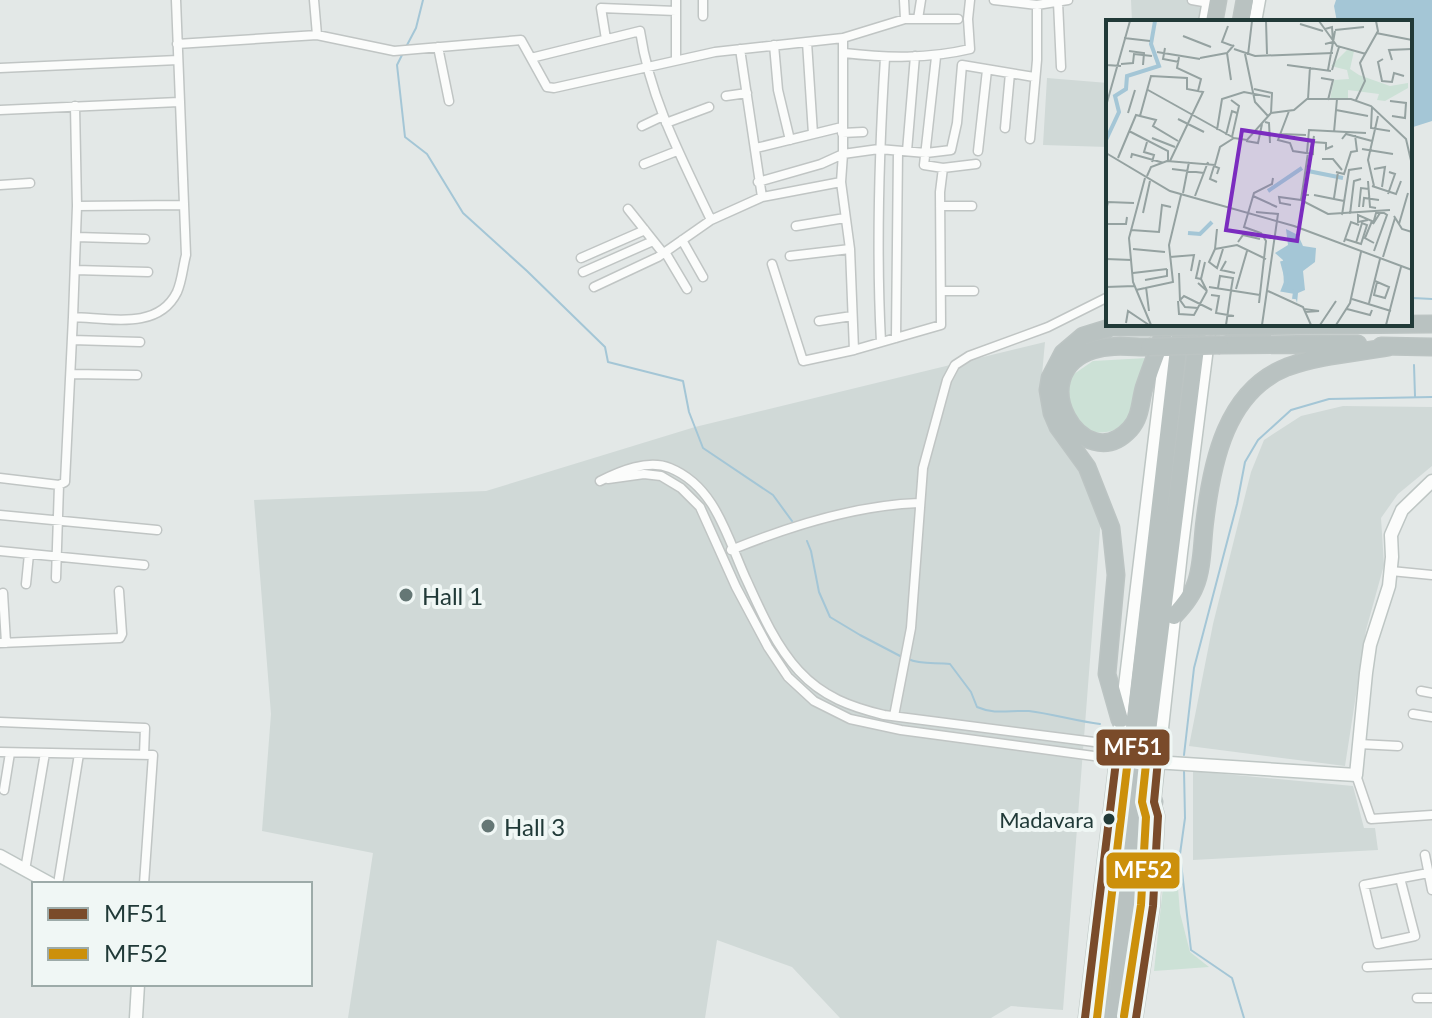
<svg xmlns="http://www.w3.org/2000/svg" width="1432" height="1018" font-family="Lato,sans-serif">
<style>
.built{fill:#d0d9d7}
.green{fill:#cce1d6}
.water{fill:#a4c6d6}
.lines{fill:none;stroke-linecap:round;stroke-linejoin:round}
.stream{stroke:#a4c6d6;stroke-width:2}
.street-casing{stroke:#c0c5c4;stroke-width:11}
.secondary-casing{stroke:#bec6c4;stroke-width:15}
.highway-casing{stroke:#bcc4c3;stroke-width:19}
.street{stroke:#fbfcfb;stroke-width:8}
.secondary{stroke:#fbfcfb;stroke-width:12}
.highway{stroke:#b9c2c1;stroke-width:16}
.highway-bridge-casing{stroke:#bcc4c3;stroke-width:19;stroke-linecap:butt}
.highway-bridge{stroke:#b9c2c1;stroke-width:16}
.bus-1-casing{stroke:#f0f7f5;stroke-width:14}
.bus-2-casing{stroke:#f0f7f5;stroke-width:14}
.bus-1{stroke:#7a4b2a;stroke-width:8}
.bus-2{stroke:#cc900b;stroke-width:8}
.poi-dot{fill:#657775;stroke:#f0f7f5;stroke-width:3}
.bus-dot{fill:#213a38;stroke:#f0f7f5;stroke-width:3}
.labels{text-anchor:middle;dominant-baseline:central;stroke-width:8;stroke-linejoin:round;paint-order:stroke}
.bus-label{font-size:22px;fill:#213a38;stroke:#f0f7f5;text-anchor:end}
.poi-label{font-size:24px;fill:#213a38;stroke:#f0f7f5;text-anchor:start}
.inset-river{fill:none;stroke:#a4c6d6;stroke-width:4}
.inset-road{fill:none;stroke:#95a2a1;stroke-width:2}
.view{fill:#7b2cbf;fill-opacity:0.15;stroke:#7b2cbf;stroke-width:4}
.inset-edge{fill:none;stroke:#213a38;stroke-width:4}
.line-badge{stroke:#f0f7f5;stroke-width:3}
.badge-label{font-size:22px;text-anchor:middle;font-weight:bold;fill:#fff}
</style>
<rect width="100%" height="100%" fill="#e3e8e7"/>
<path class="built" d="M 1131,0 L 1203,0 L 1198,22 L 1132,22 Z
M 1047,78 L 1108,83 L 1108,147 L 1043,145 Z
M 1045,342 L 1040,396 L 1046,420 L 1081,469 L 1101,517 L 1063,1010 L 1011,1006 L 991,1018 L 840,1018 L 792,967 L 717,940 L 705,1018 L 348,1018 L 373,853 L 262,831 L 271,714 L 254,500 L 486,491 L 695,427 Z
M 1343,406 L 1432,407 L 1432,466 L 1398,494 L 1381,518 L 1384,565 L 1366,630 L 1345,766 L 1189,746 L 1213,624 L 1251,472 L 1264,440 L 1301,416 Z
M 1193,771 L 1353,786 L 1364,828 L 1375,828 L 1378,850 L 1193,860 Z"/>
<path class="green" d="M 1147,358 L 1132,414 C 1120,432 1106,435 1086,431 L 1068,408 L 1069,381 L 1074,374 L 1093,361 Z
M 1163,887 L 1178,888 L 1180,913 L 1190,952 L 1209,967 L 1154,971 Z"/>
<path class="water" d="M 1336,0 L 1432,0 L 1432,121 L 1410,128 L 1410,22 L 1337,22 L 1334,6 Z"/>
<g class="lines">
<path class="stream" d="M 406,47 L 416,28 L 423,0
M 403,53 L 397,65 L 405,137 L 427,154 L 463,213 L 527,271 L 605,347 L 608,362 L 683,381 L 689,412 L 703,448 L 773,495 L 792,521
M 1413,307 L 1413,298 L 1432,299
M 1414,365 L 1415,396
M 807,541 L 811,551 L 819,592 L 830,617 L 860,635 L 902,657
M 908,659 C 921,665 936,662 950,664 L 971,692 L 977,707 C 995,715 1010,710 1029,711 C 1053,714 1076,721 1100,724
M 1184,755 L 1194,668 L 1237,504 L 1245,462 L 1258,440 L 1291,410 L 1329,399 L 1432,397
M 1184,770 L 1185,818 L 1180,854 L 1191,950 L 1232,978 L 1244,1018"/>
<g class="street-casing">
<path id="street" d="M 314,0 L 317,35
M 676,0 L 676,59
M 703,0 L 703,16
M 904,0 L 905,19 L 843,38 L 843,154 L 841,182 L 850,249 L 854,350 L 941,325 L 940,192 L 943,168
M 994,0 L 1037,5 L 1068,0
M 1192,0 L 1209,3
M 1058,2 L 1061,67
M 905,19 L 958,19
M 918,19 L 921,0
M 606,39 L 601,8 L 676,11
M 807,42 L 813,134
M 177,44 L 317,35 L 394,51 L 521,40 L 547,87 L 554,88 L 715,52 L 843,38
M 774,45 L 778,90 L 790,140
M 438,47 L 449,101
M 740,49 L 762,197
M 844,53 C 887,58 928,59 970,49 L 968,19 L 970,0
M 936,57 L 924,165 L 943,168 L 976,164
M 531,58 L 640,31 C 650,99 682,159 711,220
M 0,68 L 178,60
M 726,96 L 747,93
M 75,106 L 77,206 L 183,205
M 0,110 L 179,102
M 666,123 L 709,107
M 642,126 L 663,116
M 1005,128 L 1010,73
M 842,133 L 863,132
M 1030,139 L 1037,60 L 1037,5
M 756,148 L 842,127
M 907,151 L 915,56
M 978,151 L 987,70
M 644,164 L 677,151
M 758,182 L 821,164 L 843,154 L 879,149 L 926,153 L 951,150 L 957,123 L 962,65 L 1034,77
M 0,185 L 30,183
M 940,206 L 972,206
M 628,209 L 663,253
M 796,226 L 845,218
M 76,237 L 145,239
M 682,240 L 703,277
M 665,252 L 687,289
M 790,256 L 850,249
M 581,258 L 645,230
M 772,264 L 803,361 L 854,350
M 75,270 L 148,272
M 583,272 L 653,241
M 594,287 L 658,257 L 711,220 L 762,197 L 841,182
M 941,291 L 974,291
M 73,317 L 77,206
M 819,321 L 852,316
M 896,338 L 898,151
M 72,340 L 140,342
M 881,342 C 876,247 879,153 885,58
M 71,374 L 137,375
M 0,478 L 59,485 L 65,482 L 73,317 C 108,318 158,331 177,292 C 182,281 183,266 186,255 L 176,0
M 608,479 L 644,474 L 661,476 L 681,488 L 700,507 L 736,587 L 768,647 L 788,677 L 814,701 L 850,719 L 901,730 L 1116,759
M 600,481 C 620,471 648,459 670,468 C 717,487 728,541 747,581 C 761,612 776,646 799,671 C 823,697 851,707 884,715 L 1118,745
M 0,515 L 157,530
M 731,550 C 790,526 855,505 919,503
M 0,551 L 144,565
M 1391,571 L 1432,575
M 56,578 L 59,485
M 26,584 L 29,554
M 3,593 L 6,643
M 0,643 L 120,638 L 122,634 L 119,591
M 1421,691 L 1432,693
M 1413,714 L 1432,717
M 894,716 L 911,628 L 923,468 L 947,380 L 955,365 L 969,356 L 1048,327 L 1108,297
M 0,722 L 145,728 L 144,755
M 1359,744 L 1398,746
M 0,752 L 153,755 L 144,884
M 1356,775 L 1371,819 L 1432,815
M 4,790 L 10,753
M 1425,855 L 1432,890
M 25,870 L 45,753
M 1400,878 L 1415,936 L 1378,944 L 1364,885 L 1423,874 L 1432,873
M 58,884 L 79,754
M 1367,967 L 1432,964
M 1417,998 L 1432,998"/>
</g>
<g class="secondary-casing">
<path id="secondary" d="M 1205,22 L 1209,0
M 1255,22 L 1259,0
M 1154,762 L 1356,775 L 1366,673 L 1370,645 L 1389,586 L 1392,557 L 1391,535 L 1402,510 L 1432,481
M 0,856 L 51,884
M 136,1018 L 138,984
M 1085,1018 L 1167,338
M 1136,1018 L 1153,906 L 1158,816 L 1154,802 L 1181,553 L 1210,324"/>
</g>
<g class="highway-casing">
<path id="highway" d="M 1214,22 L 1218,0
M 1241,22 L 1245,0
M 1226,326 L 1432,324
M 1220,345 L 1358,344
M 1381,346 L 1432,347
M 1149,347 C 1131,347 1111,344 1093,350 C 1021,373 1083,480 1130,429 C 1141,417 1140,402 1144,388 C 1151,367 1160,345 1167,324
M 1174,616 C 1182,607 1191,597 1195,586 C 1203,567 1202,541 1205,520 C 1212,462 1226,391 1287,367 C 1320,355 1355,353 1389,347
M 1120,720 L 1107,674 L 1116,575 L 1111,528 L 1087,467 L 1058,427 L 1052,413 L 1048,390 L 1050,378 L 1063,353 L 1083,336 L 1112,327 L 1150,327
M 1133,736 L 1180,332
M 1147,739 L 1199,324
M 1130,978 L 1148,811 L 1154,802
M 1098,1018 L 1129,768
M 1115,1018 L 1143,770"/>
</g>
<use href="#street" class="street"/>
<use href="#secondary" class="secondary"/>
<use href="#highway" class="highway"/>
<g class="highway-bridge-casing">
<path id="highway-bridge" d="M 1150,327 L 1226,326
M 1149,347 L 1220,345
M 1129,768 L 1133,736
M 1143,770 L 1147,739"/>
</g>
<use href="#highway-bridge" class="highway-bridge"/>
<g class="bus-1-casing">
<path id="bus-1" d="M 1085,1018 L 1118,745 L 1151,751 L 1158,760 L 1154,802 L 1158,816 L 1153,906 L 1136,1018"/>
</g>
<g class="bus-2-casing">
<path id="bus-2" d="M 1097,1018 L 1128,759 L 1146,764 L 1142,802 L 1146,817 L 1141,905 L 1124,1016"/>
</g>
<use href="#bus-1" class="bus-1"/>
<use href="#bus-2" class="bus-2"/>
</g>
<g class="poi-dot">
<circle cx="406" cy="595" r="8"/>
<circle cx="488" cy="826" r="8"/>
</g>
<circle class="bus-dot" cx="1109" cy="819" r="7"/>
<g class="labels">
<g class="bus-label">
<text x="1094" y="819">Madavara</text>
</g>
<g class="poi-label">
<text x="422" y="595">Hall 1</text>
<text x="504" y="826">Hall 3</text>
</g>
</g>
<g transform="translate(1106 20)">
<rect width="306" height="306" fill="#e3e8e7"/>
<path d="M 241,30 L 248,31 L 244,49 L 253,55 L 284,66 L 302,63 L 302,68 L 279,81 L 271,80 L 273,74 L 242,70 L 242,78 L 224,79 L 228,60 L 243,59 L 241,50 L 225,46 Z" fill="#cce1d6"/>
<path d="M 180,209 L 192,215 L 197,226 L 210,228 L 209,242 L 197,251 L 199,270 L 192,273 L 191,283 L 188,272 L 178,269 L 177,240 L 169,233 L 182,225 Z" fill="#a4c6d6"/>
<path class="inset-river" d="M 0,120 L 13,92 L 9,76 L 20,69 L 21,56 L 53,46 L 45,24 L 49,1M 202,151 L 237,158M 162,171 L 196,148M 82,213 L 94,214 L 106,202M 176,241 L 181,260 L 177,270 L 189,272 L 188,279"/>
<path class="inset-road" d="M 160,1 L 161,34M 213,1 L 231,26 L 260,34M 194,4 L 217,11M 122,6 L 116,22 L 127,26M 229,10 L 258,7M 270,13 L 306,20M 77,16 L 105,27M 18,18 L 44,21M 219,24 L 227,22 L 226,7 L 219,9M 59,28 L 57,39 L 73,42M 128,29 L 149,36 L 227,33M 23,31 L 38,33 L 37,45M 51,32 L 94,39M 139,34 L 149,82 L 162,96M 0,35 L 1,45 L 15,46M 142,35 L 146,1M 73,37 L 71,48 L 95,59 L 92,71M 94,38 L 121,33M 277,39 L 272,42 L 276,61 L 286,62 L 288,53 L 298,56M 286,40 L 283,30 L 306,29M 15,44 L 27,43 L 28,34 L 46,36M 181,45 L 225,51M 222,50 L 229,11M 226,50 L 233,27M 215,58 L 227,60 L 222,80M 125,60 L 121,33 L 128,25M 148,69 L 166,73 L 165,93M 42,70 L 128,118M 202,79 L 204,47M 125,80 L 133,86 L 126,117M 250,80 L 259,61 L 254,43 L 272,11 L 270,1M 284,81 L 300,83 L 299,98 L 286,96M 0,86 L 24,1M 266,87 L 265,108 L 284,111M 230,90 L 262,96M 183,91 L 172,120 L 184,123 L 187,131 L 207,134 L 207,122M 22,93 L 29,70M 34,96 L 50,100 L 47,106 L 72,121M 72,99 L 98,112M 159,102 L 163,103 L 164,123M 111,110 L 116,79 L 138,72 L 164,77M 23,111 L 62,131 L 62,141M 228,112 L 231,79M 174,114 L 200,115M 120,115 L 126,91 L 131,93M 208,116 L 207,122 L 220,123 L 220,129 L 227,126M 46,118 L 69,127M 236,119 L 240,114 L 266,121M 140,121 L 152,123 L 156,104M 41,122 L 38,132 L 48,135 L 46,142M 256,129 L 287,134M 0,133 L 64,171 L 188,206 L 306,250M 201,133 L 203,110 L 260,113M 12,138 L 30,95 L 34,96 L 45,56 L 81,58 L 81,69 L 97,72 L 64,141M 25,138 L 26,134 L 58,143M 216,139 L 227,139 L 236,150M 66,149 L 98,153M 268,149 L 279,147 L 276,167M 230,152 L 238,154 L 245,132 L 251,131 L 249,115M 111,154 L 113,148 L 108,146 L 104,159 L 111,162M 41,156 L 45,147 L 61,141 L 109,145 L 114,127 L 128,118 L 141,120 L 165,93 L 188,90 L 201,79 L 245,79 L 265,86 L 300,119 L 306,145M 39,158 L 23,218 L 27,262 L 45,305M 262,161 L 264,187 L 270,188M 266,166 L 290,174 L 295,161M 268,166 L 262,140 L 272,96M 77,173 L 83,142M 282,174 L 289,154 L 283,152M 208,175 L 238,181M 89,176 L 102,142M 147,176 L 171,187M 228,178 L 232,152M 195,180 L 202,133M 185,185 L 174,183 L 173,177 L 195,180 L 222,194 L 284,190M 253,187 L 255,168 L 263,169M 257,187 L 258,178 L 273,180M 0,190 L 2,182 L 28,183M 150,192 L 172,194 L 156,305M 37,193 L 44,161M 244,194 L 248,161 L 255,159M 236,195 L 243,150 L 256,148M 288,196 L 296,209 L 306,212M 262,200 L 252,202 L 252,195 L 266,201 L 259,218 L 268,223M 0,204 L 20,204 L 21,197M 293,204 L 302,173M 193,206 L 199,175 L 203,175M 111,209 L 109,229 L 131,225 L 160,239M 25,210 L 53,212 L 56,185 L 65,187M 239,219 L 255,224 L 261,205 L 256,203 L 250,223M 132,222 L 137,215 L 154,219M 238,222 L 245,202 L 253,205M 27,229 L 59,232M 109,229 L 103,242 L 111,248 L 117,229M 268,231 L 281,195 L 278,193 L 270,193 L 267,204 L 274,193M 64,237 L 88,235 L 85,251M 277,237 L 289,198M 0,239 L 26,240M 94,240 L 90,258 L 95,259 L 99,242M 120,241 L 115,250 L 129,253M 27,253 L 61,249M 73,253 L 74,281M 39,260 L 61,256 L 61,249M 269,261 L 283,267 L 279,278 L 268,275 L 271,262M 92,263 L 101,271 L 95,259M 0,267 L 29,266M 40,267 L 43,291M 103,267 L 154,275M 112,268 L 114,256 L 127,258 L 125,270M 130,269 L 141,231M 30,270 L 67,262 L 63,225 L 75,175M 162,271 L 197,287 L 205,305M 105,275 L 113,276 L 110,293 L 128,296M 246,279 L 285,291M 72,281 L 73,294 L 88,295 L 101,271M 153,283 L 160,221 L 155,213 L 138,207 L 148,173 L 166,164 L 167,158M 263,283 L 274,239M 92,288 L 79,287 L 74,280 L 78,276 L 106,290M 198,289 L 213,291 L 199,292M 241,289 L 264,295 L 266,290M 20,303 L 22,291 L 43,305M 120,305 L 125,271M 214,305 L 230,281M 230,305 L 244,283 L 255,232M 280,305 L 295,247"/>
<path class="view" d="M 136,110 L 207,121 L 191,221 L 120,210 Z"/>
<rect width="306" height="306" class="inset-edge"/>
</g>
<g class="line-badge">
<rect x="1095" y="728" width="76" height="39" rx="8" fill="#7a4b2a"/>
<rect x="1105" y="851" width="76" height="39" rx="8" fill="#cc900b"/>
</g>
<g class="badge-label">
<text x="1133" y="755">MF51</text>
<text x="1143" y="878">MF52</text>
</g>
<rect x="32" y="882" width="280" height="104" fill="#f0f7f5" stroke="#9daba9" stroke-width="2"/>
<rect x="48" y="908" width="40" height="12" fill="#7a4b2a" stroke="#9daba9" stroke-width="2"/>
<text x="104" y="922" font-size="24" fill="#213a38">MF51</text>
<rect x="48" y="948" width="40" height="12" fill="#cc900b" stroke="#9daba9" stroke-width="2"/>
<text x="104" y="962" font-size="24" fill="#213a38">MF52</text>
</svg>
